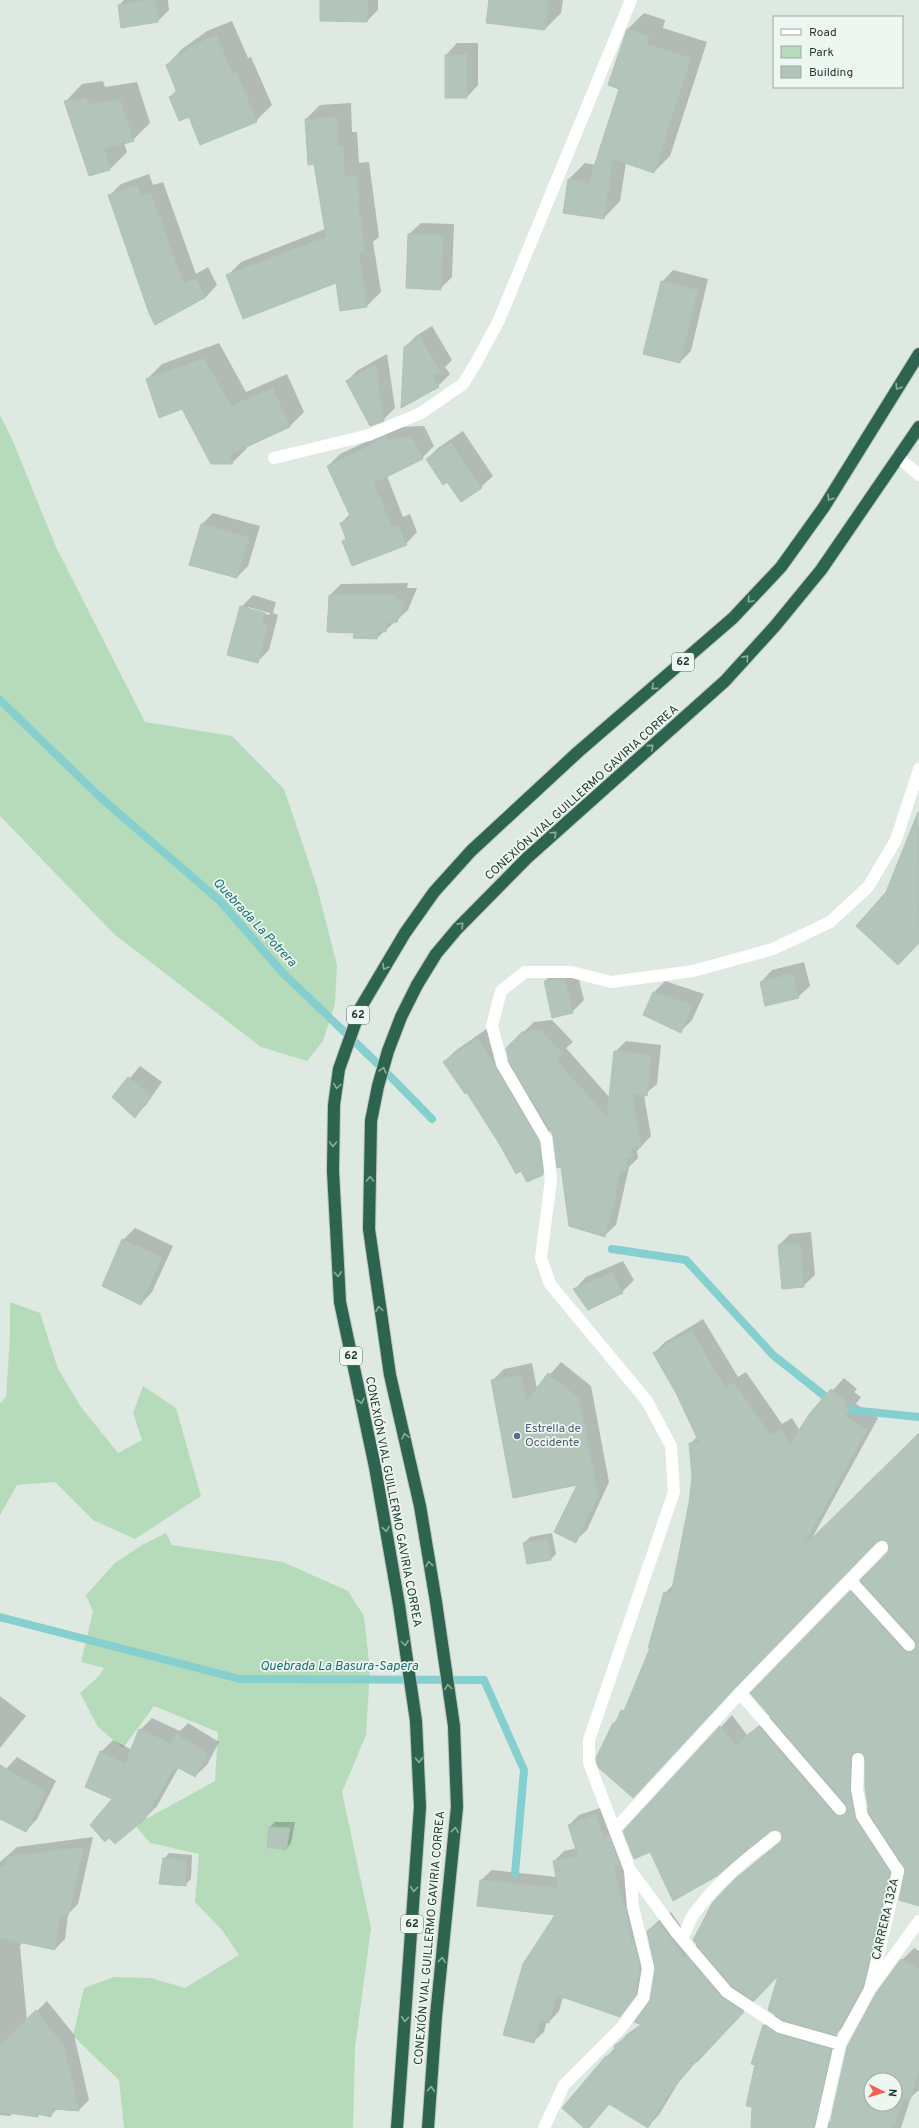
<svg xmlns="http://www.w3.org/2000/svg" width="919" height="2128" font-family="Overpass,sans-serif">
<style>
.green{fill:#b6dbba}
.shadow{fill:#0003;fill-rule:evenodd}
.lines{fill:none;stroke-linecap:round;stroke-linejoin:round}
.stream{stroke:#85cfce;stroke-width:8}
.building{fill:#b3c4bb;stroke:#b0c3b8;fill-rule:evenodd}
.highway-casing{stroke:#bcc3c0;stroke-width:14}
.minor{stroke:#fff;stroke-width:12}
.highway{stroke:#2c644f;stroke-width:12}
.oneway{stroke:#8dada0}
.service-dot{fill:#5c6f8a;stroke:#eef6f1;stroke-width:1.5}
.labels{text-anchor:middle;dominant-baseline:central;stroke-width:3.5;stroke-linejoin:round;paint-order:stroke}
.shield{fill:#eef6f1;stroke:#5d7168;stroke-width:1}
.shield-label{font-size:11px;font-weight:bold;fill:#1f382e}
.street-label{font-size:12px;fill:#1f382e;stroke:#eef6f1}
.service-label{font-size:12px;fill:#4e5e75;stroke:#eef6f1;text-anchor:start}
.water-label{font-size:13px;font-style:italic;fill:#1b7273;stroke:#eef6f1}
</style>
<rect width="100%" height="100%" fill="#dee9e2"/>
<path class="green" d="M 0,415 L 12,439 L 56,547 L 145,722 L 232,736 L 284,789 L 317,887 L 337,965 L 335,1004 L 323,1041 L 307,1061 L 261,1047 L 114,934 L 0,816 Z
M 10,1302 L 40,1313 L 58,1369 L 81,1407 L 118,1453 L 142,1440 L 133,1413 L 143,1386 L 176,1408 L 201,1496 L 135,1539 L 93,1520 L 55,1482 L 17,1485 L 0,1515 L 0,1403 L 6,1397 L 10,1336 Z
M 166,1533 L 172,1545 L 283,1562 L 348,1591 L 364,1616 L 370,1671 L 366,1735 L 342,1792 L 371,1928 L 355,2048 L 353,2128 L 124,2128 L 119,2080 L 73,2036 L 84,1988 L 114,1977 L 151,1978 L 185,1988 L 239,1955 L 222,1930 L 195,1902 L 199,1854 L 150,1843 L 135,1825 L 215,1781 L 218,1732 L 154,1706 L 123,1748 L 98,1727 L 80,1693 L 99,1676 L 104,1668 L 81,1662 L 93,1612 L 86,1595 L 115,1563 L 142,1545 Z"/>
<path class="shadow" d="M 124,0 L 168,0 L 169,10 L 158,21 L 119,5 Z
M 322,0 L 378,0 L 378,10 L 367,21 Z
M 490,0 L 563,0 L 561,13 L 545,29 Z
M 644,13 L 665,20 L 663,28 L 707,42 L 670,156 L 654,172 L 626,163 L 620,201 L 604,218 L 569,179 L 585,163 L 596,165 L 620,88 L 628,29 Z
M 232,21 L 248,58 L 251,57 L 272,105 L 256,121 L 189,116 L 170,97 L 177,90 L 167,65 L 182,49 L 207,31 Z
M 457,43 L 478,43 L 478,85 L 467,97 L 446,97 L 446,55 Z
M 103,81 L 105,87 L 137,82 L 150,123 L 133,140 L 124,143 L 127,152 L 110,169 L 90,175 L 66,101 L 82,84 Z
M 351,103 L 352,132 L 357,132 L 359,163 L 369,162 L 379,237 L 373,242 L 381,292 L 367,306 L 336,282 L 227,276 L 241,262 L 325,229 L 315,163 L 306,119 L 320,105 Z
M 149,174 L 153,185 L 163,182 L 196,274 L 208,267 L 217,285 L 206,297 L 156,323 L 109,196 L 121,184 Z
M 421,223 L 454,224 L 452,277 L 440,289 L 409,234 Z
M 673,270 L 708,279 L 691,351 L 680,362 L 662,282 Z
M 432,326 L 452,360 L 445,367 L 450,374 L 438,386 L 404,348 L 416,336 Z
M 219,343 L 246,392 L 287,374 L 304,412 L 290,426 L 246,446 L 247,448 L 232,463 L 182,408 L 147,379 L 162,364 Z
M 387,354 L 395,408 L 383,420 L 347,381 L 358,370 Z
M 424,426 L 434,446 L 422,458 L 387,476 L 403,517 L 410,514 L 417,532 L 406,544 L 343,541 L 347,538 L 341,523 L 350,514 L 328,466 L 340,454 L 398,427 Z
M 463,431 L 493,476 L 481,487 L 448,480 L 427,459 L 438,448 Z
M 213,513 L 260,526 L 248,566 L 237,577 L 191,564 L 202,524 Z
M 408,583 L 407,588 L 417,588 L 408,610 L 377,638 L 355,632 L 330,595 L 341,584 Z
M 253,595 L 276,602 L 273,613 L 278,615 L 269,650 L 257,662 L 241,607 ZM 248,607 L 270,613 L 269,615 L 248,609 Z
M 919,826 L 919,942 L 898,963 L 887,893 L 912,833 Z
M 804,962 L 810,986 L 798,997 L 766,1005 L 761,982 L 772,970 Z
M 576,968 L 584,1000 L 572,1012 L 545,981 L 556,970 Z
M 665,981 L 704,994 L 692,1020 L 681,1031 L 654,992 Z
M 552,1020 L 573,1042 L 566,1048 L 610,1098 L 615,1052 L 626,1041 L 661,1045 L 657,1084 L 644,1095 L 651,1136 L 637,1151 L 638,1158 L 629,1167 L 616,1225 L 605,1235 L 562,1165 L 553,1135 L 549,1127 L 553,1163 L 542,1174 L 522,1169 L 444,1062 L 455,1051 L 488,1028 L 510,1064 L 507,1048 L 534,1022 Z
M 140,1066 L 162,1082 L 146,1105 L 134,1117 L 114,1097 Z
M 135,1228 L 173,1246 L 152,1292 L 141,1304 L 123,1240 Z
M 811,1232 L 815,1275 L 803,1286 L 779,1245 L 790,1234 Z
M 623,1261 L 634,1280 L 622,1292 L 575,1289 L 586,1277 Z
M 703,1319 L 738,1377 L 746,1372 L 782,1424 L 792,1418 L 800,1431 L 811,1414 L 844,1378 L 857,1389 L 854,1392 L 861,1397 L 856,1404 L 878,1418 L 811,1540 L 919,1435 L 919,1905 L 906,1869 L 901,1861 L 874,1974 L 848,2022 L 835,2035 L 843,2037 L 827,2121 L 831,2122 L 902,1960 L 914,1948 L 919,1951 L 919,2090 L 911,2097 L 901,2128 L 752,2128 L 756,2065 L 753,2064 L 764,2025 L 776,2014 L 780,1973 L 697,2061 L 678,2083 L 659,2115 L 648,2126 L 610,2103 L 597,2118 L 585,2128 L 606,2058 L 626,2035 L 641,2024 L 651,2000 L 656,1969 L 648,1931 L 659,1920 L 671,1912 L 695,1947 L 714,1903 L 749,1867 L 782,1840 L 784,1837 L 721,1727 L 732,1715 L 747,1735 L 771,1716 L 850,1592 L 890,1549 L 888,1541 L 879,1539 L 598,1759 L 614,1723 L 628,1705 L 651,1648 L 665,1593 L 674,1584 L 690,1503 L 693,1476 L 690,1444 L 697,1437 L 677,1392 L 654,1353 L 665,1342 ZM 862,1749 L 866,1759 L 870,1812 L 866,1806 L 861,1778 ZM 871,2080 L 895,2080 L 895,2104 L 871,2104 Z
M 561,1362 L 591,1386 L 609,1482 L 587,1530 L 575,1541 L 579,1484 L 492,1381 L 504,1369 L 532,1363 L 537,1389 Z
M 552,1533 L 556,1554 L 550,1560 L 524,1543 L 530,1537 Z
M 0,1696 L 26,1716 L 0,1748 Z
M 152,1718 L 180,1731 L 188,1723 L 219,1742 L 207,1765 L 195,1776 L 179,1767 L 157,1806 L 145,1818 L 114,1799 L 101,1752 L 113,1740 L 132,1750 L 140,1730 Z
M 17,1757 L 56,1781 L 37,1819 L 26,1831 L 0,1818 L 0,1780 L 6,1769 Z
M 606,1806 L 619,1826 L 646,1984 L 620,2016 L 563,1997 L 559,2011 L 549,2022 L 547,2021 L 544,2032 L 533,2042 L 557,1914 L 478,1905 L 481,1880 L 492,1870 L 557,1877 L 554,1861 L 564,1851 L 577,1848 L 569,1825 L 579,1815 Z
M 275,1822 L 295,1822 L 291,1843 L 286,1849 L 270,1827 Z
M 93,1837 L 78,1904 L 68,1914 L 65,1939 L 55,1949 L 23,1942 L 20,1946 L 27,2021 L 47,2001 L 72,2032 L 74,2035 L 89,2100 L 79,2110 L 58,2108 L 51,2115 L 13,2113 L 10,2116 L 0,2115 L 0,1862 L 17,1847 Z
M 169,1853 L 192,1855 L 191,1879 L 185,1885 L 164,1859 Z"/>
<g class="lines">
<path class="stream" d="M 0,700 L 100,797 L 220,901 L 283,973 L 382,1068 L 432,1119
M 612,1249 L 686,1260 L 773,1355 L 841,1409 L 919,1417
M 0,1617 L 240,1679 L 484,1680 L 524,1770 L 515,1874"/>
</g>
<path class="building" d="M 145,0 L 155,0 L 158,22 L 121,28 L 118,5 Z
M 320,0 L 368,0 L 367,22 L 320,21 Z
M 489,0 L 549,0 L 545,30 L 486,23 Z
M 627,29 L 649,36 L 647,44 L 691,58 L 654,173 L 613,159 L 604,219 L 563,213 L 568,179 L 589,182 L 619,89 L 608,85 Z
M 217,35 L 232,73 L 236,71 L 257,122 L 200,145 L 189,117 L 179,121 L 169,97 L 177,93 L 166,65 L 191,46 Z
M 467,54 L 467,98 L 445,98 L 445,55 Z
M 86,98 L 88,104 L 120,99 L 134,141 L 105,149 L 110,170 L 89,176 L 64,101 Z
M 337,117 L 338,146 L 343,145 L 345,177 L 356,175 L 360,202 L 358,202 L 365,252 L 359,253 L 367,307 L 340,311 L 336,283 L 243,319 L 226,275 L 326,237 L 314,164 L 308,165 L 305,119 Z
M 138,185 L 141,196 L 151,193 L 184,284 L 196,278 L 206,297 L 155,325 L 149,313 L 108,195 Z
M 408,234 L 443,235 L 441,290 L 406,288 Z
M 661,281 L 698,290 L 680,363 L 643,354 Z
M 420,337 L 441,372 L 433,377 L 439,387 L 401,408 L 404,347 Z
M 204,358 L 231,406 L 273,388 L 290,427 L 229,455 L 233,464 L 211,464 L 182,409 L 159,418 L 146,379 Z
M 376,364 L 384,421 L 370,426 L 346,381 Z
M 386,436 L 387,439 L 412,437 L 423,459 L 374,483 L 392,528 L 399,525 L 407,545 L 352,566 L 342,541 L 346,539 L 340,523 L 351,518 L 327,466 L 378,442 L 377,440 Z
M 451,442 L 482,488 L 461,502 L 447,482 L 443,485 L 426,459 Z
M 201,524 L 249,537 L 237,578 L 189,565 Z
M 329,595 L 397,595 L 396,599 L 406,600 L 397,622 L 387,623 L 386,632 L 378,631 L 377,639 L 353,638 L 354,633 L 327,632 Z
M 240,606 L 265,613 L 262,625 L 268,626 L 258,663 L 227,655 Z
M 918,812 L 919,943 L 898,965 L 856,926 L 886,892 Z
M 793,973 L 799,998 L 765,1006 L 760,982 Z
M 550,980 L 565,980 L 573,1013 L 552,1018 L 544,981 Z
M 653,992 L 693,1005 L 681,1033 L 643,1015 Z
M 541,1030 L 563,1053 L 556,1059 L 607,1117 L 614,1051 L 651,1055 L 647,1096 L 632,1094 L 641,1147 L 631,1149 L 632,1158 L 626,1159 L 628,1170 L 620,1171 L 615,1201 L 605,1237 L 569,1226 L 561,1167 L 557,1168 L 553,1135 L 509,1061 L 506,1048 L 522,1032 Z
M 477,1038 L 492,1061 L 493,1060 L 496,1068 L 539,1141 L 543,1175 L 527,1182 L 521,1171 L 516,1174 L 500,1145 L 467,1093 L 465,1094 L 443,1062 Z
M 128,1077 L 152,1094 L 135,1118 L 112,1097 Z
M 122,1239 L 162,1257 L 141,1305 L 102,1286 Z
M 800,1243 L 804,1287 L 782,1289 L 778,1245 Z
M 612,1272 L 623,1293 L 588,1310 L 573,1289 Z
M 691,1330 L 726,1388 L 734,1382 L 770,1435 L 780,1429 L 790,1444 L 810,1413 L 831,1389 L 846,1401 L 844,1404 L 850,1409 L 845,1416 L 867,1430 L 802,1548 L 919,1433 L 919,1906 L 899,1900 L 905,1869 L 869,1813 L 865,1788 L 865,1759 L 862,1753 L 855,1752 L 850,1759 L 850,1789 L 855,1818 L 890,1872 L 863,1986 L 836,2035 L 783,2020 L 768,2010 L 778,1976 L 754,2001 L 732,1986 L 693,1940 L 713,1902 L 736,1878 L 780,1843 L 782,1837 L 781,1832 L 775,1830 L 771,1831 L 717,1876 L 673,1901 L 650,1852 L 634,1859 L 623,1831 L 720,1726 L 735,1745 L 759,1727 L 834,1814 L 841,1816 L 845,1814 L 847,1808 L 846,1804 L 750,1693 L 850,1591 L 903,1650 L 910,1652 L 914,1650 L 916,1644 L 915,1640 L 860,1580 L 888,1552 L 889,1548 L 887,1542 L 883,1540 L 877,1542 L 735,1688 L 633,1798 L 599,1768 L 597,1764 L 596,1758 L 613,1723 L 615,1724 L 621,1710 L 624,1711 L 650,1648 L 648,1648 L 664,1592 L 671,1594 L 689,1503 L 692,1476 L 689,1443 L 699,1442 L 676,1393 L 653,1353 Z
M 548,1373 L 579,1398 L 598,1495 L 576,1543 L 554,1532 L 577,1485 L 513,1498 L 491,1380 L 521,1375 L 526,1402 Z
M 547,1538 L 551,1560 L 527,1564 L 523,1543 Z
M 139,1729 L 171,1743 L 175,1733 L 208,1754 L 195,1777 L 175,1766 L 145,1819 L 115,1844 L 109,1838 L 105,1842 L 90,1825 L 112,1799 L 85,1787 L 100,1751 L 125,1764 Z
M 0,1765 L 46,1792 L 26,1832 L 0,1819 Z
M 596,1815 L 604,1838 L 609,1835 L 620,1865 L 614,1867 L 628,1920 L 631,1941 L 633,1939 L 640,1968 L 636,1995 L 620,2017 L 565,1998 L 556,1997 L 549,2023 L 540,2020 L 534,2043 L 503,2035 L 523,1964 L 555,1915 L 477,1906 L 480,1880 L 558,1888 L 553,1861 L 578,1856 L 568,1825 Z
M 269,1827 L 290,1828 L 286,1850 L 267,1847 Z
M 84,1847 L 68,1916 L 60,1914 L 55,1950 L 0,1938 L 0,1867 L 6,1865 L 6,1857 Z
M 163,1858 L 186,1860 L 186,1886 L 159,1884 Z
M 659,1922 L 684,1958 L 686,1955 L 721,1997 L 744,2012 L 697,2062 L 696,2061 L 667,2096 L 648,2128 L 609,2104 L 589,2128 L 584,2128 L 562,2108 L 605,2057 L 616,2051 L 614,2046 L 642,2025 L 634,2022 L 650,2000 L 655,1969 L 647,1931 Z
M 901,1959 L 919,1969 L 919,2071 L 910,2100 L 904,2098 L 896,2123 L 892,2122 L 891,2128 L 829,2128 L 847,2047 L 876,1993 ZM 871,2080 L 895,2080 L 895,2104 L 871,2104 Z
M 36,2010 L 64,2046 L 79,2111 L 53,2109 L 51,2117 L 38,2114 L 38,2117 L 0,2112 L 0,2045 Z
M 763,2025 L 778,2034 L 831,2049 L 814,2128 L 751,2128 L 752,2107 L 746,2106 L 755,2065 L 751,2064 Z"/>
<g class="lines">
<g class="highway-casing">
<path id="highway" d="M 397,2128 L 420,1807 L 416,1721 L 399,1605 L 375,1467 L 340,1302 L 333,1171 L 334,1105 L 339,1069 L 361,1007 L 405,933 L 434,892 L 471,851 L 578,752 L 733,618 L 781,567 L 824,507 L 919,354
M 428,2128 L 436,2016 L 457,1807 L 454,1726 L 436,1602 L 420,1506 L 390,1375 L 369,1229 L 371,1121 L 378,1086 L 388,1051 L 401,1017 L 417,985 L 436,954 L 457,929 L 527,858 L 725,681 L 775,626 L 821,570 L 919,427"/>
</g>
<path class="minor" d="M 898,457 L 919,475
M 274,458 L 369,435 L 421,413 L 463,384 L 476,363 L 499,320 L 631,0
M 850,1580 L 909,1645
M 740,1693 L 840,1809
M 858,1759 L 857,1789 L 862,1816 L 898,1871 L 870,1989
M 615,1829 L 740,1693 L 882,1547
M 682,1939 C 686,1931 689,1921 694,1914 C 715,1884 745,1859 775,1837
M 840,2044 L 780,2027 L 727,1992 L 676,1932 L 630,1870 L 589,1763 L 589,1740 L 674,1492 L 671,1446 L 647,1401 L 550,1284 L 541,1258 L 551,1179 L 546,1139 L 502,1064 L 492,1026 L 501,991 L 525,972 L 572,972 L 611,982 L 693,971 L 773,949 L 830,922 L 868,887 L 896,840 L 919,769
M 544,2128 L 564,2085 L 621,2028 L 643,1998 L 648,1968 L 633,1907 L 630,1871
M 821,2128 L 840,2044 L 870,1989 L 919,1921"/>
<use href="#highway" class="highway"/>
</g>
<defs><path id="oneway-chevron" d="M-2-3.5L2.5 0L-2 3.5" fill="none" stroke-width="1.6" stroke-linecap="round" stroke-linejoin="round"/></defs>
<g class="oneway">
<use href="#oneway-chevron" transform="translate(898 387) rotate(122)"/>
<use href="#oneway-chevron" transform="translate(830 498) rotate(122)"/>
<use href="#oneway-chevron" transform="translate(750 600) rotate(133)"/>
<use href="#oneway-chevron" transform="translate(746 658) rotate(-48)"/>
<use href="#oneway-chevron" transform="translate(654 687) rotate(139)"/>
<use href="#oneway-chevron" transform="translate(651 747) rotate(-41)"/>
<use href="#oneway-chevron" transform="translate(554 834) rotate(-42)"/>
<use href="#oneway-chevron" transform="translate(461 925) rotate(-45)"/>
<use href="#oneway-chevron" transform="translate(385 967) rotate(121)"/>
<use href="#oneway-chevron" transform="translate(383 1070) rotate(-74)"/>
<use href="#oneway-chevron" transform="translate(337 1086) rotate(98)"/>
<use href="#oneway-chevron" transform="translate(333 1144) rotate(91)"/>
<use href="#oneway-chevron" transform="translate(370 1179) rotate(-89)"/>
<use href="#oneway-chevron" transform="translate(338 1274) rotate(86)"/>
<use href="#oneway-chevron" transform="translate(379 1309) rotate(-99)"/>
<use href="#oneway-chevron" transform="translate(361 1401) rotate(78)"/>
<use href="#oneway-chevron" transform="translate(405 1436) rotate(-104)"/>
<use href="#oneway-chevron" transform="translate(386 1529) rotate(80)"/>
<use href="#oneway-chevron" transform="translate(429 1564) rotate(-99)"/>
<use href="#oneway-chevron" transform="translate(405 1643) rotate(82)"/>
<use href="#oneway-chevron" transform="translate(448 1687) rotate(-98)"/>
<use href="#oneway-chevron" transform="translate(419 1760) rotate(88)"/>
<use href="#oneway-chevron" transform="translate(455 1830) rotate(-84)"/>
<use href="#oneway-chevron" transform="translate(414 1889) rotate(94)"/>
<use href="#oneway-chevron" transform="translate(442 1960) rotate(-84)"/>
<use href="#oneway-chevron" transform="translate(405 2019) rotate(94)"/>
<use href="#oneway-chevron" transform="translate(431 2089) rotate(-86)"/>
</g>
<circle class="service-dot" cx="517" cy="1436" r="4"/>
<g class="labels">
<g class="shield">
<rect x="672" y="653" width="22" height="18" rx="3"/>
<rect x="347" y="1006" width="22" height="18" rx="3"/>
<rect x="340" y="1347" width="22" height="18" rx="3"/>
<rect x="401" y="1915" width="22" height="18" rx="3"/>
</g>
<g class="shield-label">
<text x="683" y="662">62</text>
<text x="358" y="1015">62</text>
<text x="351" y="1356">62</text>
<text x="412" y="1924">62</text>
</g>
<g class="street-label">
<text transform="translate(582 793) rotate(-42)">CONEXIÓN VIAL GUILLERMO GAVIRIA CORREA</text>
<text transform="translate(393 1502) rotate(79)">CONEXIÓN VIAL GUILLERMO GAVIRIA CORREA</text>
<text transform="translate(886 1919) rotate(-77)">CARRERA 132A</text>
<text transform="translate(430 1938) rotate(-85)">CONEXIÓN VIAL GUILLERMO GAVIRIA CORREA</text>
</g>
<g class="service-label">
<text x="525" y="1429">Estrella de<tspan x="525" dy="14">Occidente</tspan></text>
</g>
<g class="water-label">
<text transform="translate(254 923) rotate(47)">Quebrada La Potrera</text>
<text x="339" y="1667">Quebrada La Basura-Sapera</text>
</g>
</g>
<rect x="773" y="16" width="130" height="72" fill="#eef6f1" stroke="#9baaa3"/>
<rect x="781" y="29" width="20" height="6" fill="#ffffff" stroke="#9baaa3"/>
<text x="809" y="36" font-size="12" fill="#1f382e">Road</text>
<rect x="781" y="46" width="20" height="12" fill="#b6dbba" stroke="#9baaa3"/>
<text x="809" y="56" font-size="12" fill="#1f382e">Park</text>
<rect x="781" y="66" width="20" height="12" fill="#b3c4bb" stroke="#9baaa3"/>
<text x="809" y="76" font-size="12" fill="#1f382e">Building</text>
<g transform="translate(883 2092) rotate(95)"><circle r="19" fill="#eef6f1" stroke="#9baaa3"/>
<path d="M0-3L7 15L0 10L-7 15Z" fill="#f16154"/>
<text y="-6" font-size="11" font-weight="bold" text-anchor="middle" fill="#1f382e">N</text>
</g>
</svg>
